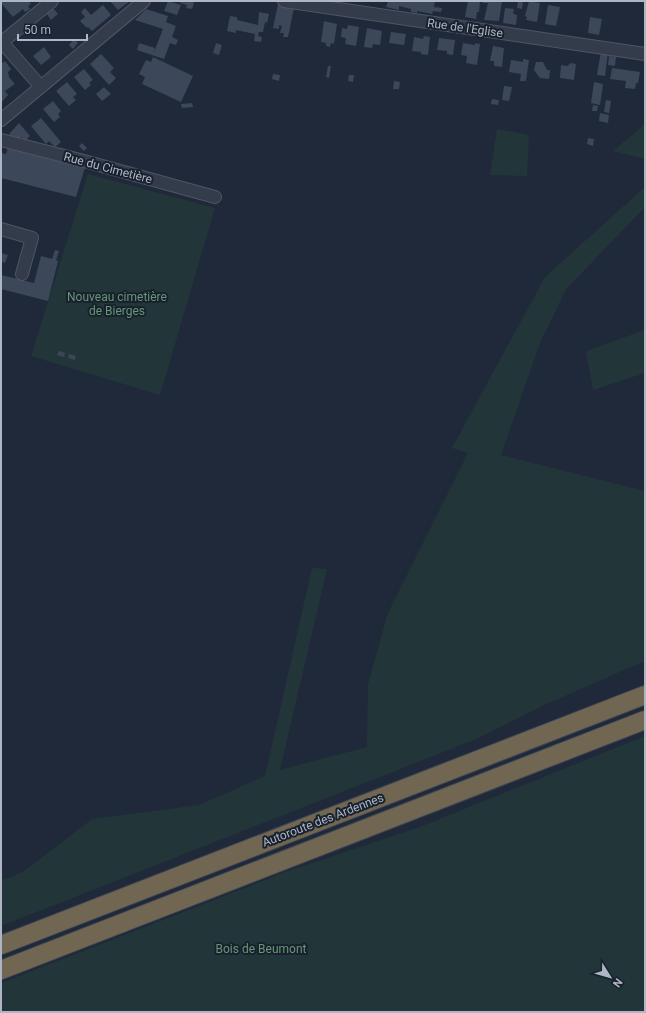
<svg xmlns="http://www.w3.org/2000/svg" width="646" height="1013" font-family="Roboto,sans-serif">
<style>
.green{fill:#22363a}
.building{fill:#3c4759}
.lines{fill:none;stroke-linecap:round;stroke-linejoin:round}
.minor-casing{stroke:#4e5664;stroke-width:14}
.highway-casing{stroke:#3e4654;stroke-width:20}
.minor{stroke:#343b4a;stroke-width:12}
.highway{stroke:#706651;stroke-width:18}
.labels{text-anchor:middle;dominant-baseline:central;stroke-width:4;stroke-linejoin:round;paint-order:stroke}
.street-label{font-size:12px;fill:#aeb6c6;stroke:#19202e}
.park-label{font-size:12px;fill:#659874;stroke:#19202e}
</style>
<rect width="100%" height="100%" fill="#202939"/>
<path class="green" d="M 645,124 L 645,159 L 613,151 Z
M 497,129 L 529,135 L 527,176 L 490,175 Z
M 88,174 L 215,208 L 160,395 L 31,356 Z
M 645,187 L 645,207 L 566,289 L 540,343 L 501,455 L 645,491 L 645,661 L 544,705 L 474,740 L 1,926 L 1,881 L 23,872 L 92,819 L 199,805 L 265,776 L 312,568 L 327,569 L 280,770 L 367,747 L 368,684 L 388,613 L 468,453 L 452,448 L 545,277 Z
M 645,330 L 645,373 L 593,390 L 586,351 Z
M 645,736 L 645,1012 L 1,1012 L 1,983 L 276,876 L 276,875 L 420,827 Z"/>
<path class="building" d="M 2,1 L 29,1 L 31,4 L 28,6 L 30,9 L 25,12 L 23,9 L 13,17 L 1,3 Z
M 110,1 L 130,1 L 118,10 Z
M 168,1 L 181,5 L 177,15 L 164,11 Z
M 181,1 L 194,1 L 193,7 L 191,9 L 186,8 L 187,5 L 180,3 Z
M 388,1 L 435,1 L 434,7 L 442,8 L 441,12 L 433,11 L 432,14 L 417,11 L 417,13 L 411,12 L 411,9 L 399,6 L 399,10 L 386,7 Z
M 468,1 L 480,1 L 479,12 L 477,12 L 476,19 L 465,17 Z
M 483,1 L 502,1 L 499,21 L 484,20 L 488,3 L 483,3 Z
M 518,1 L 523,1 L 522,9 L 517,8 Z
M 529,1 L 540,3 L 537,22 L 526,20 L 527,17 L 525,16 Z
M 278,4 L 294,8 L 288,37 L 283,37 L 284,33 L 280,33 L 282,26 L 279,25 L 279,29 L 273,28 Z
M 103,5 L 111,15 L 92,31 L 88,27 L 87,28 L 80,21 L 85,17 L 81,12 L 85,8 L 91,15 Z
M 548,5 L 560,7 L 556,26 L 545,24 Z
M 52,7 L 58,14 L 51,20 L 46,13 Z
M 505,8 L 514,9 L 513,14 L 517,15 L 516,25 L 503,23 Z
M 146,9 L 168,16 L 166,22 L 176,26 L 172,37 L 178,40 L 176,45 L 170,43 L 164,59 L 137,50 L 139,43 L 155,48 L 153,55 L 163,29 L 135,20 Z
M 259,12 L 269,14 L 267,23 L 265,22 L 263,32 L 259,32 L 258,36 L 262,37 L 261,42 L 254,41 L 255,34 L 236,30 L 236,33 L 227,31 L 230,16 L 237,17 L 237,20 L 258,25 Z
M 590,17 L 602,19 L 599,35 L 588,33 Z
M 324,21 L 337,24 L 334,44 L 331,43 L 330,47 L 326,46 L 326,43 L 321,42 Z
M 348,25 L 359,27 L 356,46 L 345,44 L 346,38 L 341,37 L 342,28 L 347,29 Z
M 367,28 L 382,31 L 380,45 L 373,44 L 372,48 L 364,47 Z
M 391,32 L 406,34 L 404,45 L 389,43 Z
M 424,36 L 430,37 L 428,55 L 421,54 L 421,52 L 412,51 L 414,37 L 423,39 Z
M 439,38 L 455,40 L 453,55 L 447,54 L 447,51 L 437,50 Z
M 74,39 L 78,43 L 73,49 L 69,45 Z
M 216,43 L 222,45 L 219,55 L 213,53 Z
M 463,43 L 475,45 L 475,43 L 480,44 L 477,65 L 466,63 L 467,56 L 461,55 Z
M 493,46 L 504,48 L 502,67 L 494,66 L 494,61 L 490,61 Z
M 44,47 L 51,57 L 41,65 L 33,56 Z
M 601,51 L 608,52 L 605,76 L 597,75 Z
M 101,54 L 114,68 L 110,72 L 116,78 L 109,85 L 90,64 Z
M 609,56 L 616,57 L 615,66 L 608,65 Z
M 153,57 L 193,76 L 181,102 L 142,84 L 145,77 L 139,74 L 146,60 L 151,62 Z
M 523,59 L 529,60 L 526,81 L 520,81 L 521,74 L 509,72 L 511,60 L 523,62 Z
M 5,61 L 11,69 L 8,72 L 9,77 L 15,84 L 5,91 L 8,95 L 1,103 L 1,64 Z
M 536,62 L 543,62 L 547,70 L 550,70 L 549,79 L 540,78 L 534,70 Z
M 571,63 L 576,64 L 574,80 L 560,78 L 561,65 L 567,66 Z
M 328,66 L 331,66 L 329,78 L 326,77 Z
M 612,68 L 640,72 L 638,83 L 636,83 L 635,89 L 625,88 L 626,81 L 610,79 Z
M 84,69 L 93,80 L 89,83 L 91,85 L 85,90 L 74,77 Z
M 273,74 L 280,75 L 279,81 L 272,79 Z
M 349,75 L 354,75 L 353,82 L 348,81 Z
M 394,81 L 400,82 L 399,89 L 393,89 Z
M 67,82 L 77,94 L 73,97 L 76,100 L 69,106 L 56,91 Z
M 594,82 L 603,84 L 600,105 L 591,103 Z
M 504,86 L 512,87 L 509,101 L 502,100 Z
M 104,87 L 111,94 L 102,101 L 96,94 Z
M 492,99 L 499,100 L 498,105 L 491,104 Z
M 606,100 L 611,101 L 609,113 L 604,112 Z
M 53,101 L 61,111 L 58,114 L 60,117 L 54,122 L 43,109 Z
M 192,103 L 193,107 L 182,108 L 181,104 Z
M 593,105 L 598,106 L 597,111 L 592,111 Z
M 600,113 L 609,115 L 608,123 L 599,121 Z
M 41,118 L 61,142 L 55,147 L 49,141 L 46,144 L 31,126 Z
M 19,123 L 30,136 L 25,141 L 22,137 L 18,140 L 15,136 L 13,138 L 9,134 Z
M 588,138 L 594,139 L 593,146 L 587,144 Z
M 82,143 L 87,148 L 84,151 L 79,146 Z
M 9,144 L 86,164 L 76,197 L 1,178 L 1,153 L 6,154 Z
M 55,250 L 59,251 L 56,260 L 58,261 L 48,301 L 1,289 L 1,275 L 34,283 L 41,256 L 52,259 Z
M 1,253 L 8,255 L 5,263 L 1,261 Z
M 59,351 L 65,353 L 64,357 L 57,355 Z
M 69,354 L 76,356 L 75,360 L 68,358 Z"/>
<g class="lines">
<g class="minor-casing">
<path id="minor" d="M 284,1 L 645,54
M 1,41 L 41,87
M 2,42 L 52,1
M 1,120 L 144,1
M 1,140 L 84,161 L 215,197
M 1,229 L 32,238 L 22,274"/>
</g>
<g class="highway-casing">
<path id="highway" d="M 1,945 L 645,695
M 1,970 L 645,720"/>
</g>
<use href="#minor" class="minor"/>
<use href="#highway" class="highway"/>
</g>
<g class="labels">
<g class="street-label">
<text transform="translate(465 28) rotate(8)">Rue de l'Eglise</text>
<text transform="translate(108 168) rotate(15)">Rue du Cimetière</text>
<text transform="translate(323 820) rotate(-21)">Autoroute des Ardennes</text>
</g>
<g class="park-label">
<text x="117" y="297">Nouveau cimetière<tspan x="117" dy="14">de Bierges</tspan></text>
<text x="261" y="949">Bois de Beumont</text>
</g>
</g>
<rect width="646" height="1013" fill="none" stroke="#aeb6c6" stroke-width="4"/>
<g transform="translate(610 977) rotate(127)" stroke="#19202e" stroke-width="3" paint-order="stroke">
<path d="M0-3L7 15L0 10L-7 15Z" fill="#aeb6c6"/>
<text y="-6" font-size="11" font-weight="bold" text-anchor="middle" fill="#aeb6c6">N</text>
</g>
<path d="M18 34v6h69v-6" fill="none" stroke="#aeb6c6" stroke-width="2"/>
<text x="24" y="34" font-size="12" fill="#aeb6c6" stroke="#19202e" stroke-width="3" paint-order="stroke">50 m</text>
</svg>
